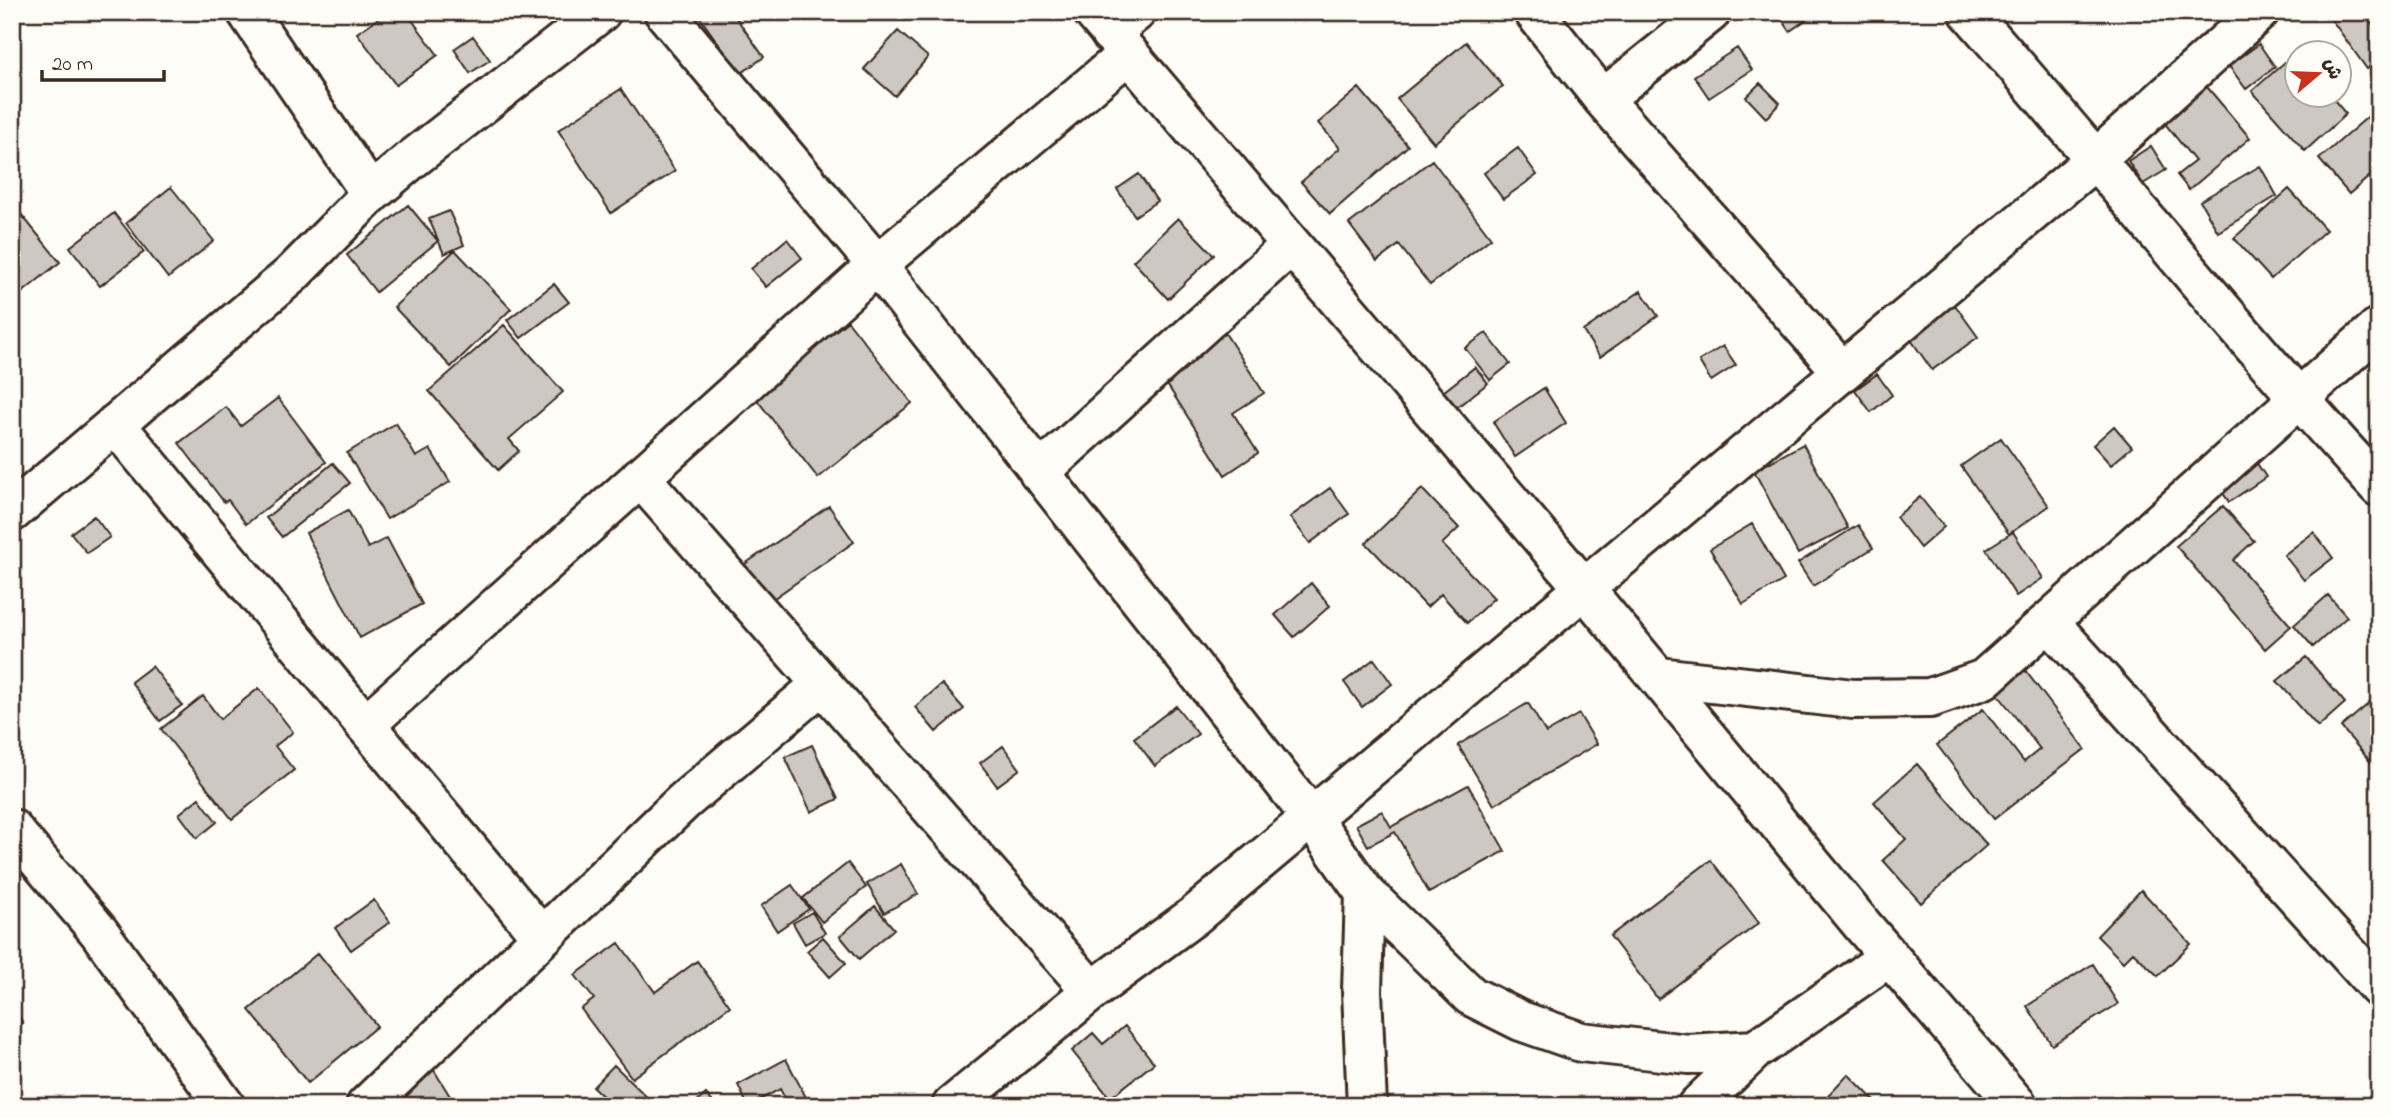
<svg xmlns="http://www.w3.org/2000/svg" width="2391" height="1118" font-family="'Indie Flower','Playpen Sans Arabic',sans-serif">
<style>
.building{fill:#cdc8c2;stroke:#3b2a1e;stroke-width:2}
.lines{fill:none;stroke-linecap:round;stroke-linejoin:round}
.minor-casing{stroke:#3b2a1e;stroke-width:44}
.tertiary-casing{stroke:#3b2a1e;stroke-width:44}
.minor{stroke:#fdfcf7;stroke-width:38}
.tertiary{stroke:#fdfcf7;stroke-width:38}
</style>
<rect width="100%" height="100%" fill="#fdfcf7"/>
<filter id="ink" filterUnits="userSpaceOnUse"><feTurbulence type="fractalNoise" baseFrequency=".0143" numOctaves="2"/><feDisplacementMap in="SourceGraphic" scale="14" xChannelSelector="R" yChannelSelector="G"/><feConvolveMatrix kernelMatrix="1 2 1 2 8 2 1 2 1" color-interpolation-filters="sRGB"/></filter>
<g filter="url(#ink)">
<path class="building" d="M 387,12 L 406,12 L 438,55 L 396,85 L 357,33 Z
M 696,12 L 732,12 L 764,57 L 740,74 Z
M 1777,12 L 1817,12 L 1790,31 Z
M 2341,12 L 2363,12 L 2379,33 L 2379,60 L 2367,69 L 2331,19 Z
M 898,31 L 928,57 L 895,96 L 864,69 Z
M 473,36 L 490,60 L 470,73 L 454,49 Z
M 1466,42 L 1503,86 L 1434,143 L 1397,99 Z
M 2259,44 L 2275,67 L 2246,89 L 2229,66 Z
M 1737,48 L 1752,70 L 1709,98 L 1694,76 Z
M 2294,54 L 2296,94 L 2329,94 L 2346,114 L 2305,151 L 2252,91 Z
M 2379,69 L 2379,84 L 2371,74 Z
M 2197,75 L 2250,138 L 2189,190 L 2177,175 L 2195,161 L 2154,110 Z
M 1760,83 L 1780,103 L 1766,118 L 1746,97 Z
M 1359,88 L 1408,146 L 1330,214 L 1301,182 L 1340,148 L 1318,123 Z
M 621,89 L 675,171 L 611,213 L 558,130 Z
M 2379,107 L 2379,157 L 2372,163 L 2377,170 L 2349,194 L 2319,159 Z
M 2151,146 L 2166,170 L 2143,184 L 2128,161 Z
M 1518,148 L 1537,175 L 1503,199 L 1484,173 Z
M 1432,160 L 1491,238 L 1430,285 L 1399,245 L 1377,261 L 1349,224 Z
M 2260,166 L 2277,196 L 2218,232 L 2200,201 Z
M 1139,174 L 1157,201 L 1135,216 L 1117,189 Z
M 171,187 L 214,241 L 168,278 L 126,223 Z
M 2289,189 L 2326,230 L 2271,279 L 2234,238 Z
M 12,203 L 60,262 L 12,301 Z
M 408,205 L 438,241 L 376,292 L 347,255 Z
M 449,211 L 464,245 L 444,254 L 429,219 Z
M 114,213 L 144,252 L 100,286 L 70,247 Z
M 1178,218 L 1214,255 L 1168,299 L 1133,261 Z
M 787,239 L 802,258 L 766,287 L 751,269 Z
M 455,250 L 511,309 L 451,367 L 394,307 Z
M 554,284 L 569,302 L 521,338 L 507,320 Z
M 1641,291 L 1658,316 L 1600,357 L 1583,331 Z
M 1955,305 L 1978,337 L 1932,370 L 1909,337 Z
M 848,321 L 912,403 L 818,478 L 754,396 Z
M 504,325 L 563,392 L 509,439 L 519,451 L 498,470 L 429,391 Z
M 1225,333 L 1264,393 L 1233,413 L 1258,453 L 1225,475 L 1161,375 Z
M 1486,333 L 1510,364 L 1490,380 L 1465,348 Z
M 1723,346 L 1736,365 L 1711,381 L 1699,361 Z
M 1475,367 L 1488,383 L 1456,408 L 1443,392 Z
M 1877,374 L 1892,395 L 1871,412 L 1855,390 Z
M 1544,388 L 1566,423 L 1515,457 L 1493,422 Z
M 278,398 L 326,462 L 246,524 L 228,500 L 224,502 L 179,443 L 226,407 L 241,426 Z
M 396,423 L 416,457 L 430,449 L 450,482 L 387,519 L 347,453 Z
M 2114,426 L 2132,447 L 2111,465 L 2093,445 Z
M 2001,438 L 2049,506 L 2009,534 L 1961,466 Z
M 1803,444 L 1848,528 L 1798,554 L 1754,471 Z
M 2254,459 L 2266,477 L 2229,502 L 2217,484 Z
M 333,463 L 350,483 L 282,537 L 266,518 Z
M 1330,488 L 1349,514 L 1310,543 L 1290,517 Z
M 1422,489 L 1459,528 L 1442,544 L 1494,598 L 1467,623 L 1441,594 L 1427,607 L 1366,543 Z
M 1920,497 L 1944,527 L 1920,548 L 1896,517 Z
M 829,506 L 854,542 L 767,603 L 742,566 Z
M 2223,506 L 2254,541 L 2233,560 L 2291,626 L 2265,649 L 2176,546 Z
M 348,510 L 368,548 L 387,538 L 422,604 L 360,638 L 306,533 Z
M 94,516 L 110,537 L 87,553 L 71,533 Z
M 1752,524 L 1784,580 L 1743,604 L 1710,549 Z
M 1858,525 L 1873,548 L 1813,586 L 1798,563 Z
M 2013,532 L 2043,578 L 2016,596 L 1986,549 Z
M 2314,532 L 2333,558 L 2304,580 L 2284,555 Z
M 1311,583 L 1330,606 L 1294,637 L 1275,615 Z
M 2328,595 L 2347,617 L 2313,647 L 2294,625 Z
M 2306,657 L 2345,703 L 2318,727 L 2277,681 Z
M 1374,659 L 1392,684 L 1362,707 L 1344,682 Z
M 2018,661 L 2085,749 L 1994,819 L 1937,745 L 1983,709 L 2024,762 L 2040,749 L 1990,684 Z
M 152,666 L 182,705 L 160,721 L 131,682 Z
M 942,684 L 964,709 L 936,732 L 915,707 Z
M 259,688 L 293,732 L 275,746 L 294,770 L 232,819 L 161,729 L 203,696 L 220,719 Z
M 2379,695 L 2379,772 L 2341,727 Z
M 1528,703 L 1546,733 L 1579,714 L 1597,744 L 1494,805 L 1458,745 Z
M 1176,706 L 1198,734 L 1155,766 L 1134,738 Z
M 812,745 L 838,799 L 811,812 L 785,757 Z
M 1003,746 L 1020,769 L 997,786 L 980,763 Z
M 1917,764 L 1987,845 L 1921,903 L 1883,860 L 1906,839 L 1874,802 Z
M 1468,785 L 1505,851 L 1429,893 L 1395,832 L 1368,846 L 1356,825 L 1382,811 L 1391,827 Z
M 199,798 L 217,822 L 197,838 L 179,814 Z
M 1711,860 L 1759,923 L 1658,999 L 1610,936 Z
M 848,863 L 866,887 L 822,922 L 803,898 Z
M 901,864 L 918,894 L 884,913 L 867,884 Z
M 792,885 L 809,909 L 777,931 L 761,906 Z
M 2141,890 L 2191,944 L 2158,976 L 2133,952 L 2123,962 L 2097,936 Z
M 374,900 L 390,922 L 351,950 L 335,928 Z
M 875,906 L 894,929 L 859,959 L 840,936 Z
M 812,912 L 825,933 L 805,944 L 793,923 Z
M 823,937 L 846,963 L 830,977 L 807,951 Z
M 619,943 L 655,992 L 697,961 L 730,1006 L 632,1078 L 581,1009 L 594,999 L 575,975 Z
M 318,953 L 377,1026 L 308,1083 L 249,1010 Z
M 2093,964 L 2118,1004 L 2052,1045 L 2027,1006 Z
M 12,1006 L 23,1023 L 12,1030 Z
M 1125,1026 L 1154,1063 L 1110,1098 L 1072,1051 L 1093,1033 L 1103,1044 Z
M 786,1059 L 810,1105 L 789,1106 L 780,1089 L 748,1106 L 738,1085 Z
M 429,1062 L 456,1106 L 378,1106 Z
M 614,1065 L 656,1106 L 613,1106 L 593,1087 Z
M 1848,1074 L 1880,1106 L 1818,1106 Z
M 706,1094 L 716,1106 L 692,1106 Z"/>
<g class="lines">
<g class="minor-casing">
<path id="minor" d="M 247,12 L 371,194
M 664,12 L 877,265 L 1311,817 L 1365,893 L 1471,996 L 1521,1021 L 1581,1042 L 1688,1054 L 1755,1050
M 1534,12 L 1603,99 L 1841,370
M 1969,12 C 2107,169 2237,334 2379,487
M 1110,33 L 1136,12
M 1603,99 L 1711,12
M 115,424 L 541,936
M 1039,473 L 1290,246
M 640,477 L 1092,991
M 12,512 L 291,275 L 371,194 L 411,160 L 601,12
M 2049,622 L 2379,988
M 1659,677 L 1853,699 L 1930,698 L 1984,679 L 2379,327
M 365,725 L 877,265 L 1128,54
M 12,829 L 99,932 L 225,1106
M 1365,893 L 1362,991 L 1367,1106
M 366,1106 L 683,802 L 822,684
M 952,1106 L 1092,991 L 1194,916 L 2097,158 L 2259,12
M 1697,1106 L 1755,1050 L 1889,957"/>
</g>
<g class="tertiary-casing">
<path id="tertiary" d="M 1093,12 L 1584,588 L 1863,926 L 2018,1106"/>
</g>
<use href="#minor" class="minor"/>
<use href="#tertiary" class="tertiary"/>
</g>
</g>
<rect width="2391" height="1118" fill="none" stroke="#fdfcf7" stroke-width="42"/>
<rect x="21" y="21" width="2349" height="1076" fill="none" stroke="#3b2a1e" stroke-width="2.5" filter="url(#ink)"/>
<g transform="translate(2318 74) rotate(71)"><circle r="33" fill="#fdfcf7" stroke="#afa8a0" stroke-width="2"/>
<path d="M0-5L12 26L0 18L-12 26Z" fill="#c8321e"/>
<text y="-10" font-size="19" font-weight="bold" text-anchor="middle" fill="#3b2a1e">ش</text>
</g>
<path d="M42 70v10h122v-10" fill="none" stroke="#3b2a1e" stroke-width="3.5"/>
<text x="52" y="70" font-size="21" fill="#3b2a1e" stroke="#fdfcf7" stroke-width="5" paint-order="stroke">20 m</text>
</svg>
